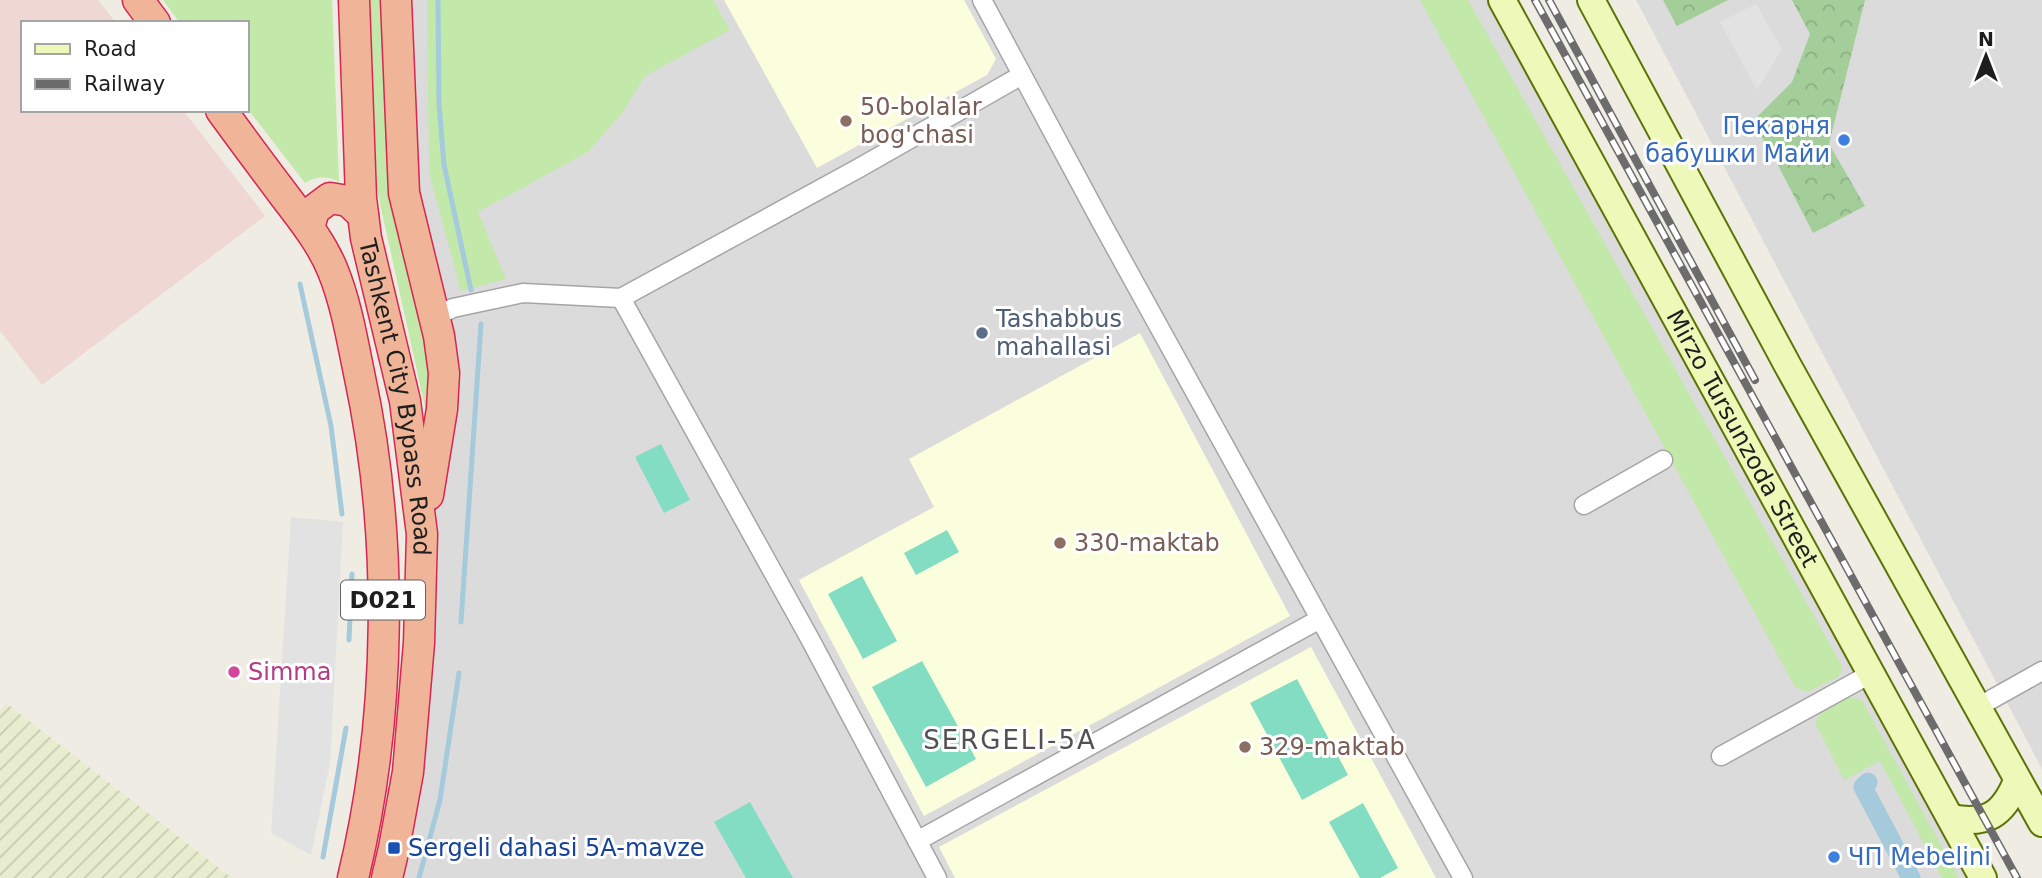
<svg xmlns="http://www.w3.org/2000/svg" width="2042" height="878" font-family="'DejaVu Sans',sans-serif">
<style>
.residential{fill:#dcdbdb}
.commercial{fill:#efd7d3}
.education{fill:#fbfedd}
.farmland{fill:url(#farmland-furrows)}
.grass{fill:#c2e8aa}
.forest{fill:url(#forest-crowns)}
.pitch{fill:#83ddc3}
.parking{fill:#e2e2e2}
.lines{fill:none;stroke-linecap:round;stroke-linejoin:round}
.stream{stroke:#a5cadc;stroke-width:5}
.canal{stroke:#a5cadc;stroke-width:19}
.minor-casing{stroke:#a5a5a5;stroke-width:21}
.secondary-casing{stroke:#5c7306;stroke-width:30}
.trunk-casing{stroke:#d72651;stroke-width:33}
.minor{stroke:#fff;stroke-width:18}
.secondary{stroke:#eef8b8;stroke-width:26}
.trunk{stroke:#f0b498;stroke-width:30}
.rail-casing{stroke:#6c6c6c;stroke-width:8}
.rail{stroke:#fff;stroke-width:5;stroke-dasharray:16;stroke-linecap:butt}
.education-dot{fill:#8d6e63;stroke:#fff;stroke-width:2.5}
.shop-dot{fill:#3f7fe0;stroke:#fff;stroke-width:2.5}
.service-dot{fill:#5c6f8a;stroke:#fff;stroke-width:2.5}
.hotel-dot{fill:#d1479c;stroke:#fff;stroke-width:2.5}
.transit-dot{fill:#1a4fb4;stroke:#fff;stroke-width:2.5}
.labels{text-anchor:middle;dominant-baseline:central;stroke-width:6;stroke-linejoin:round;paint-order:stroke}
.shield{fill:#fff;stroke:#626262;stroke-width:2}
.shield-label{font-size:23px;font-weight:bold;fill:#1e1e1e}
.education-label{font-size:24px;fill:#785e54;stroke:#fff;text-anchor:start}
.shop-label{font-size:24px;fill:#366cbe;stroke:#fff;text-anchor:end}
.service-label{font-size:24px;fill:#4e5e75;stroke:#fff;text-anchor:start}
.street-label{font-size:24px;fill:#1e1e1e;stroke:#fff}
.hotel-label{font-size:24px;fill:#b23c85;stroke:#fff;text-anchor:start}
.transit-label{font-size:24px;fill:#164399;stroke:#fff;text-anchor:start}
.neighbourhood-label{font-size:26px;letter-spacing:2px;fill:#515151;stroke:#fff}
</style>
<defs>
<pattern id="farmland-furrows" width="10" height="10" patternUnits="userSpaceOnUse" patternTransform="scale(1.75)"><rect width="10" height="10" fill="#e8edcf"/><path d="M-1 1l2-2M0 10L10 0M9 11l2-2" fill="none" stroke="#c7cbb1"/></pattern>
<pattern id="forest-crowns" width="20" height="18" patternUnits="userSpaceOnUse" patternTransform="scale(1.75)"><rect width="20" height="18" fill="#a3cd99"/><path d="M2 6a3 3 0 1 1 6 0M12 15a3 3 0 1 1 6 0" fill="none" stroke="#8cb083"/></pattern>
</defs>
<rect width="100%" height="100%" fill="#efece4"/>
<path class="residential" d="M 396,0 L 1502,0 L 1983,878 L 387,878 L 442,409 L 410,221 Z
M 1636,0 L 2042,0 L 2042,769 Z"/>
<path class="commercial" d="M 0,0 L 98,0 L 116,23 L 23,23 L 23,110 L 183,110 L 265,216 L 42,385 L 0,331 Z"/>
<path class="education" d="M 724,0 L 964,0 L 996,59 L 987,75 L 817,168 Z
M 1140,333 L 1290,616 L 924,816 L 799,580 L 934,507 L 909,459 Z
M 1311,647 L 1436,878 L 955,878 L 939,847 Z"/>
<path class="farmland" d="M 6,703 L 232,878 L 0,878 L 0,711 Z"/>
<path class="grass" d="M 163,0 L 332,0 L 339,182 C 327,176 317,176 305,183 L 247,108 L 247,23 L 180,23 Z
M 370,0 L 386,0 L 430,342 L 429,425 L 377,190 Z
M 427,0 L 713,0 L 730,30 L 645,76 L 622,113 L 588,152 L 478,212 L 506,279 L 461,291 L 429,173 Z
M 1420,0 L 1468,0 L 1841,664 L 1842,671 L 1838,677 L 1807,692 L 1795,687 Z
M 1848,697 L 1856,698 L 1863,702 L 1959,878 L 1942,878 L 1880,761 L 1844,780 L 1815,723 L 1820,714 Z"/>
<path class="forest" d="M 1663,0 L 1728,0 L 1677,26 Z
M 1792,0 L 1865,0 L 1829,144 L 1865,206 L 1813,233 L 1768,146 L 1751,123 L 1792,82 L 1810,34 Z"/>
<path class="pitch" d="M 661,444 L 690,500 L 664,513 L 635,457 Z
M 947,530 L 959,552 L 916,575 L 904,553 Z
M 862,576 L 897,641 L 863,659 L 828,594 Z
M 922,661 L 976,759 L 926,787 L 872,687 Z
M 1297,679 L 1348,775 L 1302,800 L 1250,703 Z
M 750,802 L 793,878 L 746,878 L 714,822 Z
M 1363,803 L 1398,868 L 1380,878 L 1360,878 L 1329,822 Z"/>
<path class="parking" d="M 1756,4 L 1782,49 L 1757,90 L 1720,22 Z
M 291,517 L 343,522 L 330,763 L 311,855 L 271,833 Z"/>
<g class="lines">
<path class="stream" d="M 438,0 L 439,104 L 444,165 L 471,290
M 300,284 L 331,426 L 342,514
M 461,622 L 481,324
M 349,640 L 352,574
M 323,857 L 346,728
M 419,878 L 440,800 L 459,673"/>
<path class="canal" d="M 1868,782 L 1863,787 L 1911,878"/>
<g class="minor-casing">
<path id="minor" d="M 982,0 L 1100,220 L 1463,878
M 621,298 L 810,639 L 937,878
M 434,317 L 453,308 L 523,293 L 621,298 L 859,168 L 1022,75
M 1584,505 L 1663,460
M 1976,708 L 2042,671
M 1721,756 L 1872,673
M 917,841 L 1320,619"/>
</g>
<g class="secondary-casing">
<g id="secondary">
<path id="s1" d="M 1502,0 L 1983,878"/>
<path d="M 1591,0 L 1788,366 L 2042,823"/>
<path d="M 1951,818 C 1987,825 2003,815 2017,781"/>
</g>
</g>
<g class="trunk-casing">
<g id="trunk">
<path d="M 138,0 L 155,23"/>
<path id="s2" d="M 354,0 L 361,198 L 366,238 L 405,401 L 422,534 L 419,643 L 408,772 L 394,848 L 387,878"/>
<path d="M 396,0 L 404,193 L 439,336 L 444,373 L 442,409 L 428,495"/>
<path d="M 221,110 C 242,139 263,167 284,195 C 302,219 322,243 333,271 C 346,303 352,339 359,373 C 394,535 392,717 353,878"/>
<path d="M 309,228 L 314,210 L 330,198 L 348,201 L 363,215"/>
</g>
</g>
<use href="#minor" class="minor"/>
<use href="#secondary" class="secondary"/>
<use href="#trunk" class="trunk"/>
<g class="rail-casing">
<path id="rail" d="M 1535,0 L 2017,878
M 1549,0 L 1755,380"/>
</g>
<use href="#rail" class="rail"/>
</g>
<g class="education-dot">
<circle cx="846" cy="121" r="7"/>
<circle cx="1060" cy="543" r="7"/>
<circle cx="1245" cy="747" r="7"/>
</g>
<g class="shop-dot">
<circle cx="1844" cy="140" r="7"/>
<circle cx="1834" cy="857" r="7"/>
</g>
<circle class="service-dot" cx="982" cy="333" r="7"/>
<circle class="hotel-dot" cx="234" cy="672" r="7"/>
<rect class="transit-dot" x="387" y="841" width="14" height="14" rx="3.5"/>
<g class="labels">
<rect class="shield" x="341" y="580.5" width="84" height="39" rx="5"/>
<g class="shield-label">
<text x="383" y="600">D021</text>
</g>
<g class="education-label">
<text x="860" y="107">50-bolalar<tspan x="860" dy="28">bog'chasi</tspan></text>
<text x="1074" y="543">330-maktab</text>
<text x="1259" y="747">329-maktab</text>
</g>
<g class="shop-label">
<text x="1830" y="126">Пекарня<tspan x="1830" dy="28">бабушки Майи</tspan></text>
<text x="1848" y="857" text-anchor="start">ЧП Mebelini</text>
</g>
<g class="service-label">
<text x="996" y="319">Tashabbus<tspan x="996" dy="28">mahallasi</tspan></text>
</g>
<g class="street-label">
<text stroke="none"><textPath href="#s2" startOffset="401">Tashkent City Bypass Road</textPath></text>
<text stroke="none"><textPath href="#s1" startOffset="500">Mirzo Tursunzoda Street</textPath></text>
</g>
<g class="hotel-label">
<text x="248" y="672">Simma</text>
</g>
<g class="transit-label">
<text x="408" y="848">Sergeli dahasi 5A-mavze</text>
</g>
<g class="neighbourhood-label">
<text x="1010" y="740">SERGELI-5A</text>
</g>
</g>
<rect x="21" y="21" width="228" height="91" fill="#ffffff" stroke="#a5a5a5" stroke-width="2"/>
<rect x="35" y="44" width="35" height="10" fill="#eef8b8" stroke="#a5a5a5" stroke-width="2"/>
<text x="84" y="56" font-size="21" fill="#1e1e1e">Road</text>
<rect x="35" y="79" width="35" height="10" fill="#6c6c6c" stroke="#a5a5a5" stroke-width="2"/>
<text x="84" y="91" font-size="21" fill="#1e1e1e">Railway</text>
<g transform="translate(1986 56)" stroke="#ffffff" stroke-width="5" paint-order="stroke">
<path d="M0-5L12 26L0 18L-12 26Z" fill="#1e1e1e"/>
<text y="-10" font-size="19" font-weight="bold" text-anchor="middle" fill="#1e1e1e">N</text>
</g>
</svg>
